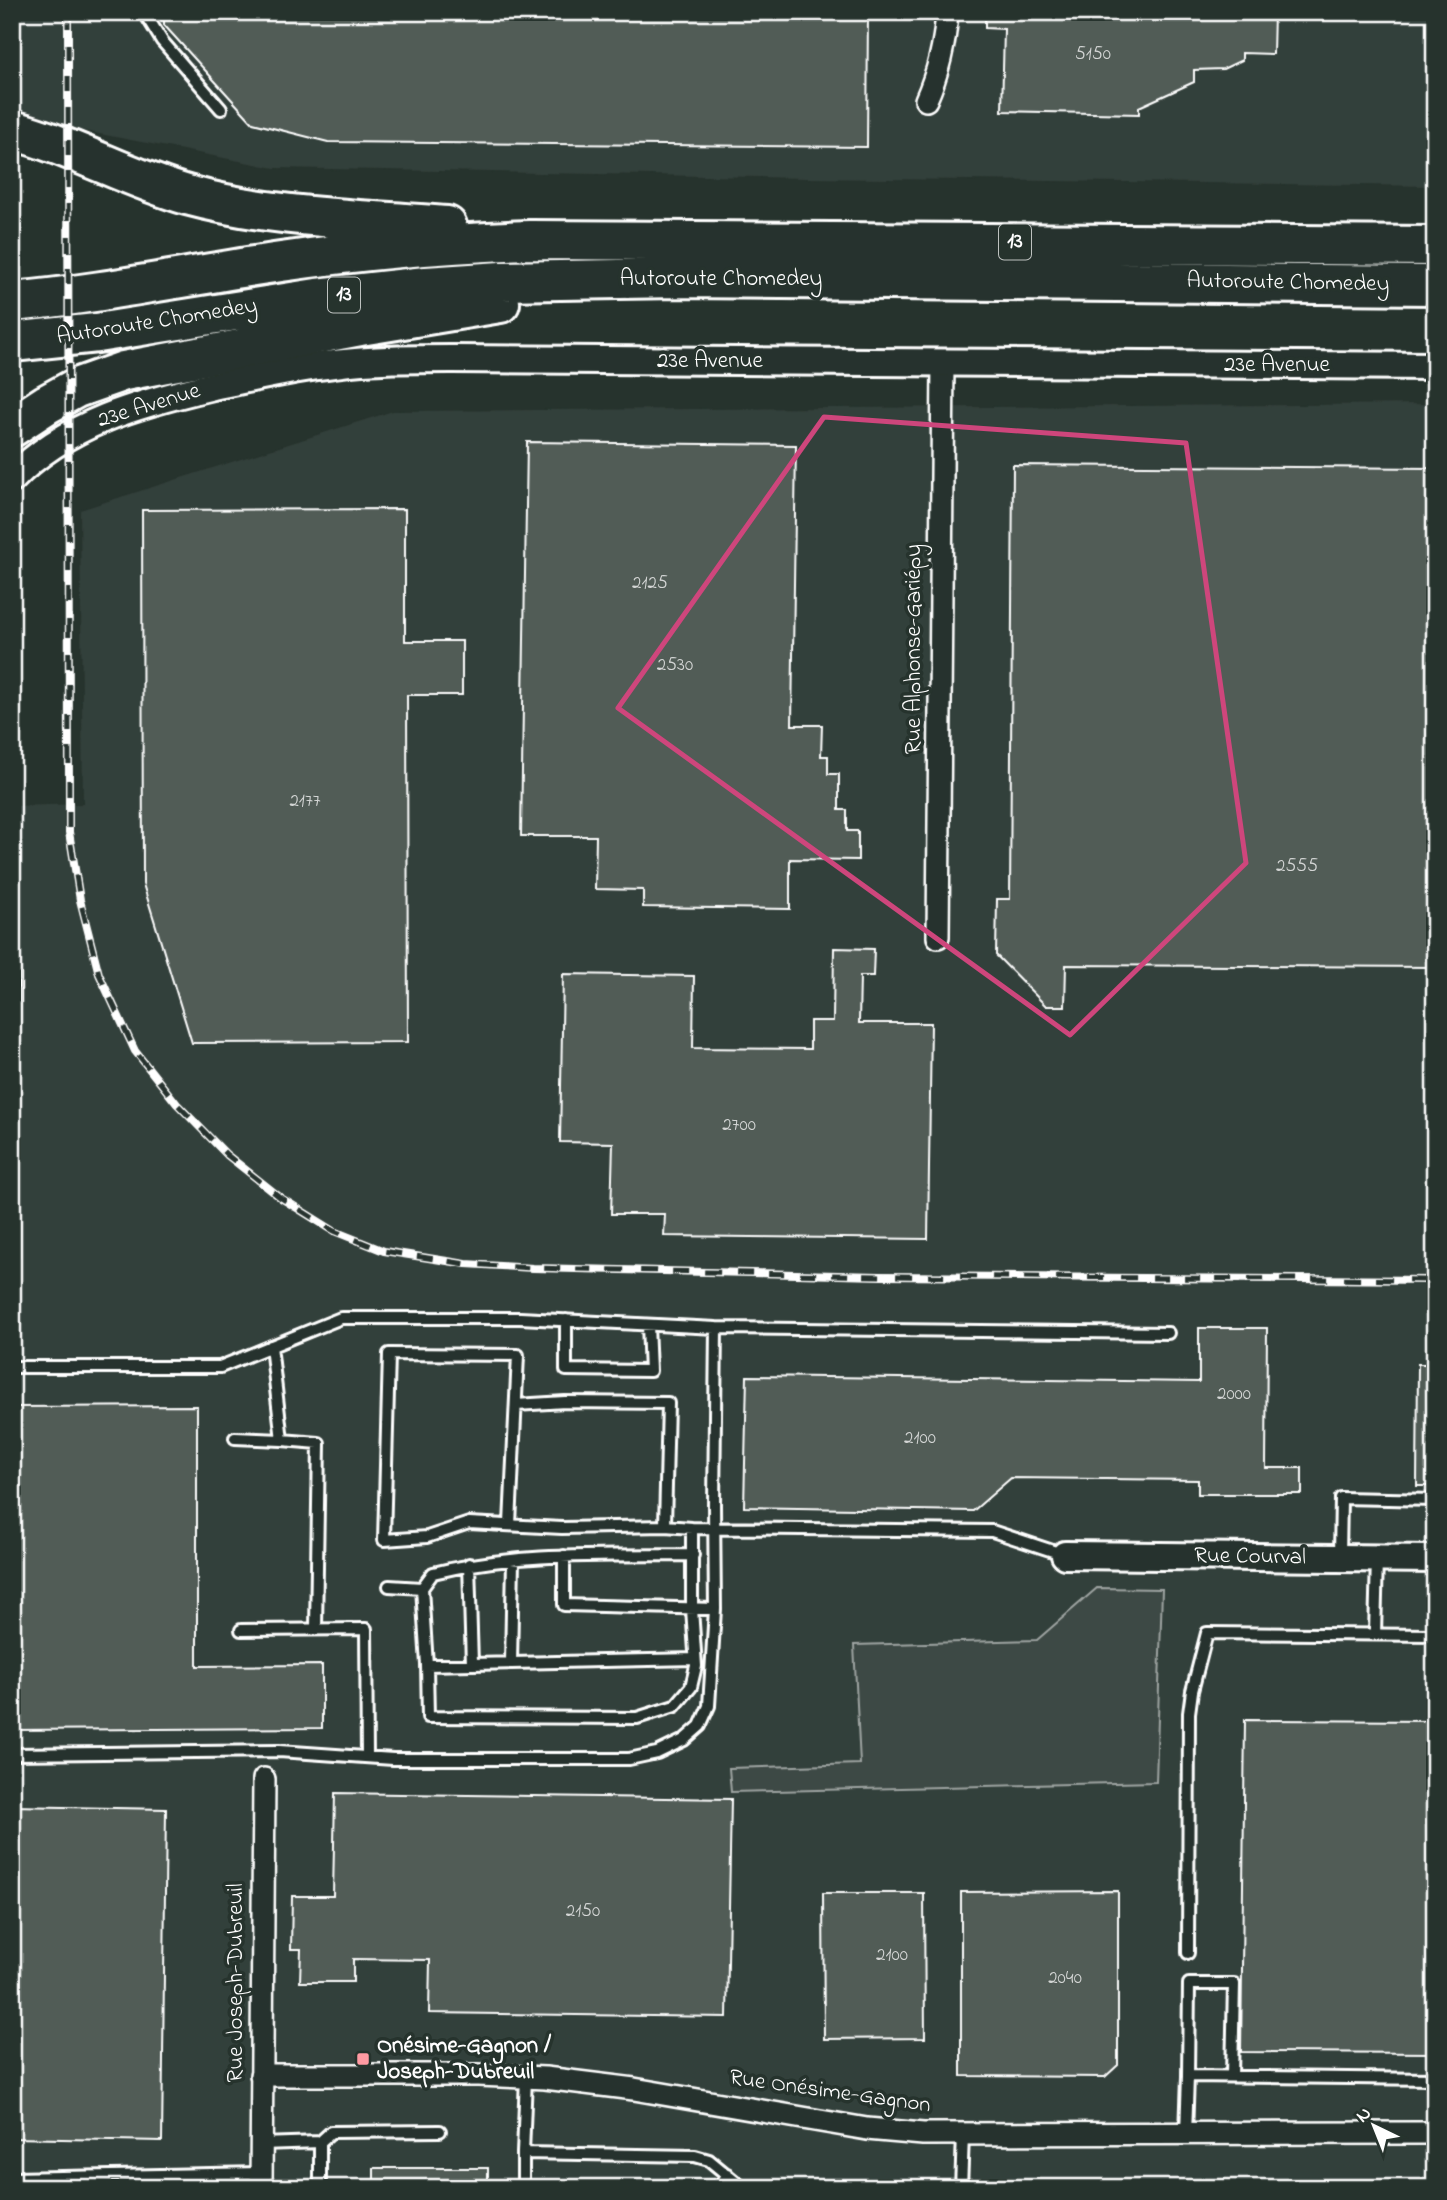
<svg xmlns="http://www.w3.org/2000/svg" width="1447" height="2200" font-family="'Indie Flower',sans-serif">
<style>
.built{fill:#333f3a}
.green{fill:#3e4944;stroke:#9ea4a2;stroke-width:2}
.building{fill:#515c57;stroke:#fff;stroke-width:2}
.lines{fill:none;stroke-linecap:round;stroke-linejoin:round}
.service-casing{stroke:#fff;stroke-width:16}
.minor-casing{stroke:#fff;stroke-width:26}
.tertiary-casing{stroke:#fff;stroke-width:32}
.motorway-casing{stroke:#fff;stroke-width:44}
.service{stroke:#26332d;stroke-width:10}
.minor{stroke:#26332d;stroke-width:21}
.tertiary{stroke:#26332d;stroke-width:26}
.motorway{stroke:#26332d;stroke-width:38}
.rail-casing{stroke:#fff;stroke-width:8}
.rail{stroke:#26332d;stroke-width:5;stroke-dasharray:16;stroke-linecap:butt}
.marked{fill:none;stroke:#ce467c;stroke-width:5;stroke-linejoin:round}
.poi-dot{fill:#ff9aa2;stroke:#26332d;stroke-width:2.5}
.labels{text-anchor:middle;dominant-baseline:central;stroke-width:7;stroke-linejoin:round;paint-order:stroke}
.number-label{font-size:19px;fill:#d4d6d5}
.shield{fill:#26332d;stroke:#bec2c0;stroke-width:2}
.shield-label{font-size:21px;font-weight:bold;fill:#fff}
.street-label{font-size:23px;fill:#fff;stroke:#26332d}
.poi-label{font-size:23px;font-weight:bold;fill:#fff;stroke:#26332d;text-anchor:start}
</style>
<rect width="100%" height="100%" fill="#26332d"/>
<filter id="ink" filterUnits="userSpaceOnUse"><feTurbulence type="fractalNoise" baseFrequency=".0143" numOctaves="2"/><feDisplacementMap in="SourceGraphic" scale="14" xChannelSelector="R" yChannelSelector="G"/><feConvolveMatrix kernelMatrix="1 2 1 2 8 2 1 2 1" color-interpolation-filters="sRGB"/></filter>
<g filter="url(#ink)">
<path class="built" d="M 12,12 L 1435,12 L 1435,186 L 806,178 L 275,168 L 12,117 Z
M 1435,404 L 1435,2188 L 12,2188 L 12,806 L 83,804 L 80,510 L 393,411 Z"/>
<path class="green" d="M 1097,1588 L 1162,1589 L 1156,1782 L 731,1792 L 729,1768 L 860,1764 L 854,1645 L 1037,1640 Z"/>
<path class="building" d="M 164,12 L 868,12 L 867,147 L 328,142 L 253,123 L 164,25 Z
M 985,12 L 1274,12 L 1273,54 L 1242,53 L 1242,60 L 1223,69 L 1194,70 L 1194,82 L 1139,107 L 1139,114 L 1002,111 L 1004,29 L 985,28 Z
M 527,442 L 796,445 L 792,725 L 822,725 L 821,756 L 828,756 L 828,774 L 839,774 L 839,810 L 847,810 L 847,831 L 858,831 L 858,860 L 790,859 L 790,909 L 643,907 L 643,890 L 595,889 L 596,836 L 521,836 Z
M 1013,465 L 1435,468 L 1435,967 L 1066,965 L 1065,1006 L 1046,1006 L 996,955 L 997,899 L 1010,899 Z
M 405,509 L 405,641 L 462,641 L 462,695 L 407,695 L 408,1042 L 192,1043 L 143,884 L 142,510 Z
M 834,948 L 874,949 L 873,976 L 860,976 L 859,1023 L 931,1023 L 928,1239 L 664,1236 L 665,1214 L 611,1214 L 613,1143 L 560,1142 L 563,974 L 694,976 L 693,1048 L 810,1049 L 810,1021 L 833,1021 Z
M 1199,1328 L 1267,1328 L 1266,1468 L 1302,1468 L 1302,1494 L 1198,1494 L 1198,1480 L 1011,1478 L 973,1511 L 744,1507 L 747,1376 L 1199,1382 Z
M 1418,1364 L 1435,1364 L 1435,1486 L 1417,1486 Z
M 197,1406 L 197,1666 L 322,1665 L 322,1728 L 12,1730 L 12,1407 Z
M 1245,1720 L 1435,1721 L 1435,2053 L 1241,2052 Z
M 335,1793 L 731,1799 L 727,2017 L 429,2013 L 430,1960 L 353,1959 L 353,1982 L 300,1982 L 301,1949 L 291,1949 L 292,1896 L 333,1896 Z
M 12,1806 L 166,1809 L 162,2141 L 12,2138 Z
M 1118,1891 L 1118,2065 L 1105,2077 L 961,2076 L 961,1892 Z
M 823,1893 L 924,1893 L 925,2038 L 824,2039 Z
M 374,2168 L 488,2168 L 488,2188 L 374,2188 Z"/>
<g class="lines">
<g class="service-casing">
<path id="service" d="M 144,12 L 162,41 L 221,109
M 12,872 L 12,1255
M 566,1320 L 566,1370 L 650,1371 L 648,1325
M 716,1328 L 1168,1333
M 271,1346 L 282,1440 L 319,1443 L 316,1629
M 12,1367 L 220,1367 L 341,1318 L 520,1318 L 716,1328 L 714,1505 L 715,1609 L 564,1605 L 564,1556
M 516,1405 L 565,1402 L 668,1403 L 665,1526
M 235,1438 L 282,1440
M 510,1524 L 518,1355 L 389,1354 L 384,1540 L 427,1537 L 469,1523 L 562,1528 L 665,1526 L 692,1528 L 992,1531 L 1065,1555
M 692,1528 L 692,1609 L 696,1666 L 691,1687 L 675,1706 L 637,1718 L 428,1717 L 427,1665 L 422,1588 L 433,1573 C 518,1552 606,1556 693,1555
M 1340,1556 L 1341,1498 L 1435,1500
M 469,1564 L 472,1664
M 389,1586 L 422,1588
M 241,1630 L 366,1629 L 367,1757
M 1375,1634 L 1377,1558
M 511,1663 L 513,1560
M 427,1665 L 695,1659
M 12,1754 L 279,1751 L 393,1759 L 629,1759 L 657,1753 L 684,1740 L 700,1726 L 709,1706 L 715,1609
M 1188,1953 L 1189,1713 L 1192,1691 L 1207,1633 L 1435,1635
M 1188,2076 L 1189,1984 L 1234,1984 L 1232,2076
M 526,2077 L 523,2153 L 695,2156 L 709,2160 L 743,2188
M 1186,2134 L 1188,2076 L 1435,2079
M 320,2142 L 331,2132 L 440,2131
M 261,2144 L 320,2142 L 320,2188
M 12,2178 L 261,2173
M 523,2188 L 523,2153
M 718,2188 L 727,2174
M 961,2188 L 963,2135"/>
</g>
<g class="minor-casing">
<path id="minor" d="M 926,100 C 939,71 945,44 947,12
M 938,937 L 943,362
M 261,2075 L 478,2075 L 545,2078 L 634,2089 L 867,2129 L 923,2134 L 1435,2133
M 261,2188 L 264,1779"/>
</g>
<g class="tertiary-casing">
<path id="tertiary" d="M 12,479 C 65,423 141,403 213,386 C 253,378 294,368 334,364 C 373,359 413,359 452,359 L 1435,366
M 1065,1555 L 1435,1559"/>
</g>
<g class="motorway-casing">
<path id="motorway" d="M 12,130 C 73,146 127,178 187,195 C 271,218 361,219 447,226
M 12,302 C 102,294 191,275 281,262 C 363,250 446,243 530,240 L 1435,246
M 12,342 L 97,333 L 317,298 L 426,286 L 501,281 L 679,278 L 1435,285
M 12,427 L 47,404 L 76,388 L 124,371 L 360,326 L 500,303"/>
</g>
<use href="#service" class="service"/>
<use href="#minor" class="minor"/>
<use href="#tertiary" class="tertiary"/>
<use href="#motorway" class="motorway"/>
<g class="rail-casing">
<path id="rail" d="M 68,12 L 69,832 L 80,900 L 99,974 L 135,1051 L 177,1104 L 227,1155 L 281,1198 L 334,1231 L 384,1251 L 466,1264 L 533,1268 L 880,1276 L 1435,1280"/>
</g>
<use href="#rail" class="rail"/>
</g>
</g>
<path class="marked" d="M 824,417 L 1186,443 L 1246,863 L 1070,1035 L 618,708 Z"/>
<rect class="poi-dot" x="356" y="2052" width="14" height="14" rx="3.5"/>
<g class="labels">
<g class="number-label">
<text x="1093" y="54">5150</text>
<text x="650" y="583">2125</text>
<text x="675" y="665">2530</text>
<text x="305" y="801">2177</text>
<text x="1297" y="866">2555</text>
<text x="739" y="1125">2700</text>
<text x="1234" y="1394">2000</text>
<text x="920" y="1438">2100</text>
<text x="583" y="1911">2150</text>
<text x="892" y="1955">2100</text>
<text x="1065" y="1978">2040</text>
</g>
<g class="shield">
<rect x="999" y="224.5" width="32" height="35" rx="5"/>
<rect x="328" y="277.5" width="32" height="35" rx="5"/>
</g>
<g class="shield-label">
<text x="1015" y="242">13</text>
<text x="344" y="295">13</text>
</g>
<g class="street-label">
<text x="721" y="279">Autoroute Chomedey</text>
<text transform="translate(1288 283) rotate(1)">Autoroute Chomedey</text>
<text transform="translate(157 322) rotate(-9)">Autoroute Chomedey</text>
<text x="710" y="361">23e Avenue</text>
<text x="1277" y="365">23e Avenue</text>
<text transform="translate(149 406) rotate(-17)">23e Avenue</text>
<text transform="translate(914 649) rotate(-90)">Rue Alphonse-Gariépy</text>
<text transform="translate(1250 1557) rotate(1)">Rue Courval</text>
<text transform="translate(236 1983) rotate(-90)">Rue Joseph-Dubreuil</text>
<text transform="translate(830 2092) rotate(8)">Rue Onésime-Gagnon</text>
</g>
<g class="poi-label">
<text x="377" y="2046">Onésime-Gagnon /<tspan x="377" dy="26">Joseph-Dubreuil</tspan></text>
</g>
</g>
<rect width="1447" height="2200" fill="none" stroke="#26332d" stroke-width="42"/>
<rect x="21" y="21" width="1405" height="2158" fill="none" stroke="#fff" stroke-width="2.5" filter="url(#ink)"/>
<g transform="translate(1374 2126) rotate(317)" stroke="#26332d" stroke-width="5" paint-order="stroke">
<path d="M0-5L12 26L0 18L-12 26Z" fill="#ffffff"/>
<text y="-10" font-size="19" font-weight="bold" text-anchor="middle" fill="#ffffff">N</text>
</g>
</svg>
